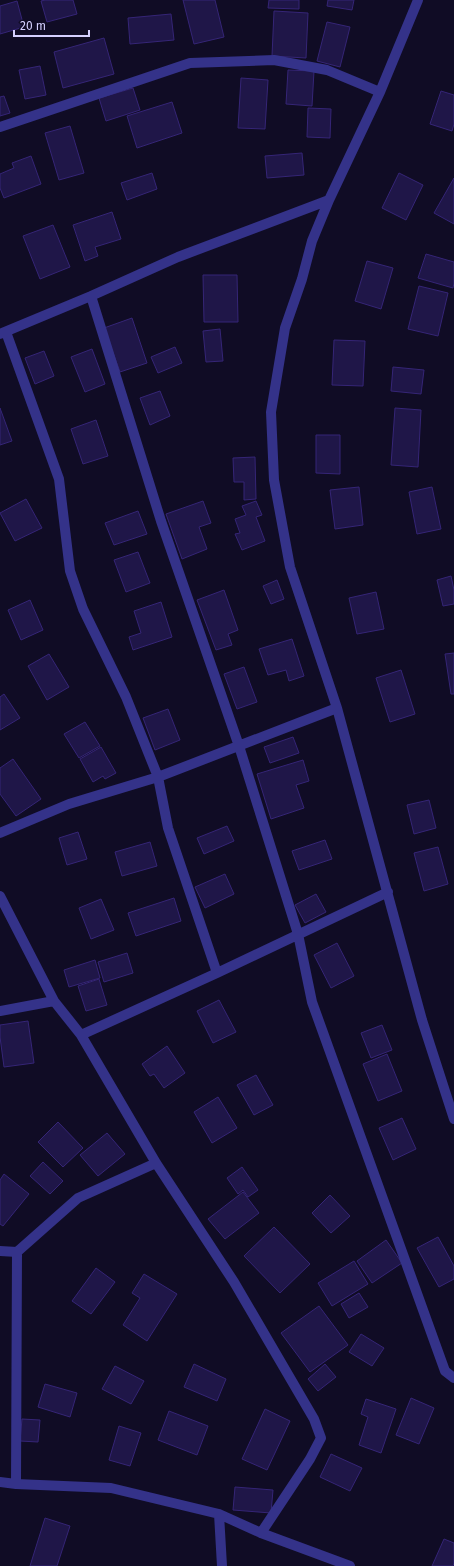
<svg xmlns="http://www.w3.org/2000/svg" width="454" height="1566" font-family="'Fira Sans',sans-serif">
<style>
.building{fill:#1f1648;stroke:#352576}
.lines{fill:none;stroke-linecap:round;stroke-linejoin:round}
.minor{stroke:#343289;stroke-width:10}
</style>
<rect width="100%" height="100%" fill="#100c25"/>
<path class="building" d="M 45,0 L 73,0 L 77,14 L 47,22 L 41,1 Z
M 183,0 L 215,0 L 224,37 L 194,44 Z
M 269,0 L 299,0 L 299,9 L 268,8 Z
M 328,0 L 354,0 L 352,10 L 327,6 Z
M 17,1 L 24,27 L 0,34 L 0,6 Z
M 274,11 L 308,13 L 306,58 L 272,56 Z
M 171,14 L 174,40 L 130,44 L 128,18 Z
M 327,22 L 350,27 L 340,67 L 317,61 Z
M 104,38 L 114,74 L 63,88 L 54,52 Z
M 40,66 L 46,95 L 25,99 L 19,70 Z
M 288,70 L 314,71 L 312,106 L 286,104 Z
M 241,78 L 268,80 L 265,129 L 238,128 Z
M 133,88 L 140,110 L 106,121 L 99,98 Z
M 441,91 L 454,95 L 454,124 L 452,131 L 430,124 Z
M 4,96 L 10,113 L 0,116 L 0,97 Z
M 172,102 L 182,133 L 137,148 L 127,116 Z
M 308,108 L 331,109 L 330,138 L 307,137 Z
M 70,126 L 84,173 L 59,180 L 45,133 Z
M 302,153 L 304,175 L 267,178 L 265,156 Z
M 31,156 L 41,184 L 4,198 L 0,188 L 0,174 L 14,168 L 12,163 Z
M 152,173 L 157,189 L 127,200 L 121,183 Z
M 399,173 L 423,185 L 406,220 L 382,208 Z
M 454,178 L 454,224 L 434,213 Z
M 112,212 L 121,239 L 95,247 L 98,256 L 85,261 L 73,225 Z
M 53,225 L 70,267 L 40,279 L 23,236 Z
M 426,254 L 454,262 L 454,283 L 453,288 L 418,278 Z
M 367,261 L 393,268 L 381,309 L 355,301 Z
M 203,275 L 237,275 L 238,322 L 204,322 Z
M 419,286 L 448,293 L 438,336 L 408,329 Z
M 132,318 L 147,363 L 120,372 L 104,328 Z
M 220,329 L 223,361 L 206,362 L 203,331 Z
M 334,340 L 365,341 L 363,386 L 332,385 Z
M 175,347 L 182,363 L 158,373 L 151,357 Z
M 92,349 L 105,384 L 85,392 L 71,357 Z
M 44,351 L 54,376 L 35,384 L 25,358 Z
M 393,367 L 424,370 L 421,394 L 391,391 Z
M 160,391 L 170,416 L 150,425 L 140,398 Z
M 0,408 L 12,441 L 0,445 Z
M 395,408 L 421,410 L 418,467 L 391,465 Z
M 96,420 L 108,456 L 83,464 L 71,429 Z
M 316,435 L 340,435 L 340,474 L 316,473 Z
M 255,457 L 256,499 L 244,500 L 244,482 L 234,482 L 233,458 Z
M 359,487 L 363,525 L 335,529 L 330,490 Z
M 432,487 L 441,529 L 417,534 L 409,492 Z
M 26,499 L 42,528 L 15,541 L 0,513 Z
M 203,501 L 211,523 L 199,527 L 207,549 L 182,559 L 166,514 Z
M 256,501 L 262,515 L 256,517 L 265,541 L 242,550 L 235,534 L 240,533 L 235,519 L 246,515 L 242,506 Z
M 138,511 L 147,534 L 114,545 L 105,523 Z
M 138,552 L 150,583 L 126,592 L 114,560 Z
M 451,576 L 454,590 L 454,604 L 443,606 L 437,580 Z
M 277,580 L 284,599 L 271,604 L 263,586 Z
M 224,590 L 238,630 L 228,634 L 232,645 L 216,650 L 197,600 Z
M 376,592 L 384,629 L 357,634 L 349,598 Z
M 30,600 L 43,630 L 21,640 L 8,610 Z
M 161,602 L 172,637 L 133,650 L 129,637 L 141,633 L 134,611 Z
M 292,639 L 304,676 L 289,681 L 286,670 L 268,675 L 259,649 Z
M 454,653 L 454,694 L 451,694 L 445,654 Z
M 49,654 L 69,687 L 47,700 L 28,666 Z
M 244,667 L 257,702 L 237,709 L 224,674 Z
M 401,670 L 415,714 L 390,722 L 376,678 Z
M 4,694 L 20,718 L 0,730 L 0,697 Z
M 168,709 L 180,740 L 155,750 L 143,718 Z
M 85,722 L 100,746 L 79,758 L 64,734 Z
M 293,737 L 299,753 L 270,763 L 264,747 Z
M 101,747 L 116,773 L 105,779 L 103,776 L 93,782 L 80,759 Z
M 13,759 L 41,799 L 16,816 L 0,794 L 0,768 Z
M 303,760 L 309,781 L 296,785 L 304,808 L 271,819 L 257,774 Z
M 429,800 L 436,828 L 414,834 L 407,805 Z
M 227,826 L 234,841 L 204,854 L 197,838 Z
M 78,832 L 87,859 L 67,865 L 59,838 Z
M 325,840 L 332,859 L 299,870 L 292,851 Z
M 150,842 L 157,866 L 122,876 L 115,852 Z
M 438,847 L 448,884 L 424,891 L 414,853 Z
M 225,874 L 234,894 L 205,908 L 195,887 Z
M 316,894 L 326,912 L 305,923 L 295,905 Z
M 174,898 L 181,921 L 136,936 L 128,913 Z
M 101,899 L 114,930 L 91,939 L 79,908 Z
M 337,943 L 354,976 L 331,988 L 314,955 Z
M 127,953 L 133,973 L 104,982 L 98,962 Z
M 95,960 L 100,978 L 69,987 L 64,970 Z
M 99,979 L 107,1005 L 86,1011 L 78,986 Z
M 219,1000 L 236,1032 L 213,1043 L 197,1011 Z
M 28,1021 L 34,1063 L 4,1067 L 0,1037 L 0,1025 Z
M 382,1025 L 392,1050 L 371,1058 L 361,1033 Z
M 167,1046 L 185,1073 L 164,1088 L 154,1074 L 150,1076 L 142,1064 Z
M 387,1054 L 402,1091 L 378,1101 L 363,1064 Z
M 256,1075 L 273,1105 L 254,1115 L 237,1085 Z
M 218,1097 L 237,1128 L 212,1143 L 194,1112 Z
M 402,1118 L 416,1149 L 393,1160 L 379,1128 Z
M 58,1122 L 83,1148 L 63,1167 L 38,1142 Z
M 107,1133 L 125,1154 L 98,1176 L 80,1155 Z
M 43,1162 L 63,1181 L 50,1194 L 30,1176 Z
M 242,1167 L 258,1190 L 248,1197 L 243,1190 L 238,1194 L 227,1178 Z
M 4,1174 L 29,1194 L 3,1226 L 0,1224 L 0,1180 Z
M 243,1192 L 259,1213 L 225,1239 L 208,1219 Z
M 330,1195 L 350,1216 L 331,1233 L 312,1213 Z
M 274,1227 L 310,1264 L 280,1293 L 244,1256 Z
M 438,1237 L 454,1266 L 454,1279 L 439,1287 L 417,1248 Z
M 386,1240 L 402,1263 L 372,1283 L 357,1261 Z
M 354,1261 L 368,1284 L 332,1306 L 318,1283 Z
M 96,1268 L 115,1282 L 91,1314 L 72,1301 Z
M 144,1274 L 177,1294 L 147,1341 L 123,1325 L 140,1298 L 132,1293 Z
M 359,1293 L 368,1307 L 349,1318 L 341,1304 Z
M 319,1306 L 348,1345 L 310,1372 L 281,1333 Z
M 361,1334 L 384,1348 L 372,1366 L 349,1352 Z
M 194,1364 L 226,1379 L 217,1401 L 184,1387 Z
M 325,1364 L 336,1377 L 318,1391 L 308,1379 Z
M 115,1366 L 144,1381 L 131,1404 L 102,1389 Z
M 45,1384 L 77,1393 L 70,1417 L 38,1407 Z
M 411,1398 L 434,1408 L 419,1444 L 396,1435 Z
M 366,1399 L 396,1409 L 381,1453 L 359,1445 L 368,1417 L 361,1414 Z
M 265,1409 L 290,1421 L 267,1470 L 242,1459 Z
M 169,1411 L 208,1426 L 197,1455 L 158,1440 Z
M 22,1419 L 40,1420 L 38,1442 L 20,1441 Z
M 119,1426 L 141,1433 L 130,1466 L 109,1460 Z
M 331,1454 L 362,1468 L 350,1491 L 320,1477 Z
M 235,1487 L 273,1490 L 271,1513 L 233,1510 Z
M 45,1518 L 70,1526 L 57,1566 L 30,1566 Z
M 444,1539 L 454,1543 L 454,1563 L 453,1566 L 432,1566 Z"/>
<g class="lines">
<path class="minor" d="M 418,0 L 380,92 L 329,200 L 312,241 L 302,279 L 285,328 L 271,412 L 274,480 L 290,567 L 337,708 L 422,1020 L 454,1119
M 0,127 L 190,63 L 274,60 L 327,70 L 380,92
M 91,296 L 161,521 L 239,746 L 298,934 L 312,1002 L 445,1371 L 454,1378
M 6,332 L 59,479 L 70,571 L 83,609 L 126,697 L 158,777 L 168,828 L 217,973
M 0,334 L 91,296 L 178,257 L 329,200
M 0,833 L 69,804 L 158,777 L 337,708
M 0,896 L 54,1001 L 81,1035 L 156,1163 L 234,1282 L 314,1419 L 321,1438 L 310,1459 L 261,1533
M 0,1011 L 54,1001
M 81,1035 L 217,973 L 388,892
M 0,1251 L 17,1252 L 78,1198 L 156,1163
M 0,1482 L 16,1484 L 111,1488 L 219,1514 L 261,1533 L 350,1566
M 16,1484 L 17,1252
M 219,1514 L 222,1566"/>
</g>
<path d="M14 30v6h75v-6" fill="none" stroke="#d5d0ff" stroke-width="2"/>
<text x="20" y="30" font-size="12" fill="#d5d0ff" stroke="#100c25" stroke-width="3" paint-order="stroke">20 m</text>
</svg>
